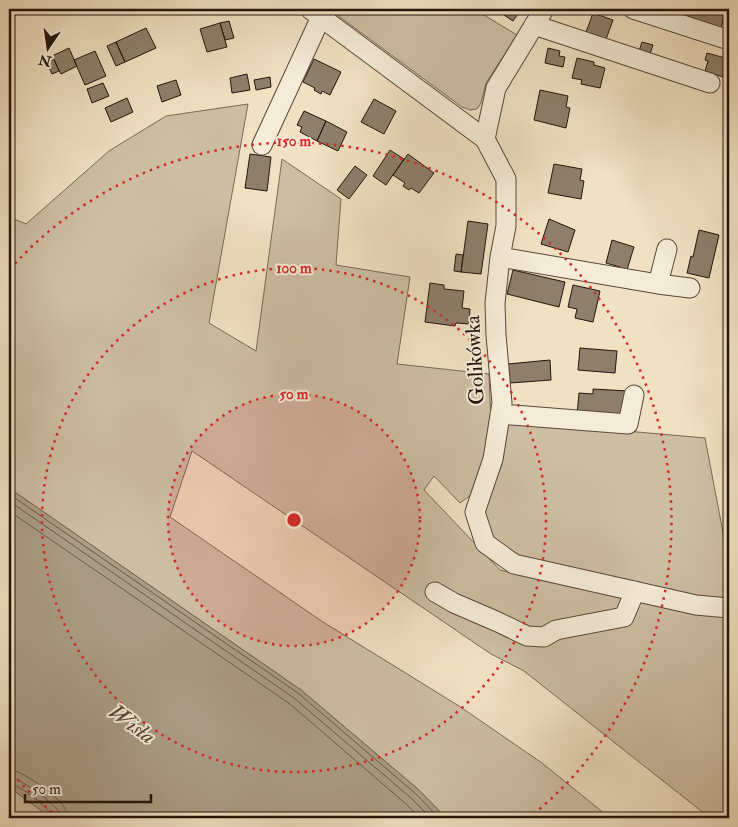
<svg xmlns="http://www.w3.org/2000/svg" width="738" height="827" font-family="'IM FELL Double Pica',serif">
<style>
.green{fill:#cdbea3;stroke:#786a57}
.water{fill:#aa9c84;stroke:#746654}
.lines{fill:none;stroke-linecap:round;stroke-linejoin:round}
.shore{stroke:#665848;stroke-width:1}
.building{fill:#8d7f6a;stroke:#22150b}
.minor-casing{stroke:#564839;stroke-width:21}
.minor{stroke:#f5ecd7;stroke-width:19}
.ring{fill:none;stroke:#d62828;stroke-width:2.5;stroke-dasharray:2.5 5}
.labels{text-anchor:middle;dominant-baseline:central;stroke-width:4;stroke-linejoin:round;paint-order:stroke}
.street-label{font-size:21px;fill:#22150b;stroke:#f5ecd7}
.water-label{font-size:22px;font-style:italic;fill:#584b3b;stroke:#f5ecd7}
.centre{fill:#d62828;stroke:#f5ecd7;stroke-width:2.5}
.ring-label{font-size:15px;text-anchor:middle;font-weight:bold;fill:#d62828;stroke:#f5ecd7;stroke-width:4;stroke-linejoin:round;paint-order:stroke}
</style>
<rect width="100%" height="100%" fill="#f0e1c2"/>
<filter id="stains"><feTurbulence type="fractalNoise" baseFrequency=".004" numOctaves="4"/><feColorMatrix values="0 0 0 0 .2 0 0 0 0 .09 0 0 0 0 .02 0 0 0 .5 -.17"/></filter>
<radialGradient id="worn" r=".72"><stop offset=".6" stop-color="#630" stop-opacity="0"/><stop offset="1" stop-color="#630" stop-opacity=".3"/></radialGradient>
<path class="green" d="M 329,9 L 474,9 L 517,35 L 486,83 L 481,103 L 477,109 L 470,110 L 462,107 Z
M 248,104 L 209,323 L 256,351 L 282,159 L 341,199 L 336,265 L 410,277 L 397,364 L 489,374 L 491,424 L 485,459 L 471,495 L 460,503 L 434,476 L 424,490 L 500,570 L 683,612 L 729,617 L 729,818 L 710,818 L 524,671 L 491,654 L 192,451 L 170,517 L 323,622 L 459,706 L 542,763 L 610,818 L 446,818 L 419,790 L 301,690 L 9,488 L 9,217 L 26,224 L 109,151 L 166,116 Z
M 503,420 L 705,438 L 729,564 L 729,601 L 698,598 L 526,560 L 508,553 L 493,541 L 483,514 Z
M 9,787 L 51,818 L 9,818 Z"/>
<path class="water" d="M 9,488 L 301,690 L 419,790 L 446,818 L 51,818 L 9,787 Z"/>
<g class="lines">
<path class="shore" d="M 9,494 L 298,693 L 416,794 L 439,818
M 9,501 L 294,698 L 411,798 L 431,818
M 9,511 L 290,704 L 406,804 L 420,818
M 9,769 C 21,770 58,796 64,807 C 66,810 67,814 67,818
M 9,777 C 18,777 53,802 58,811 C 60,814 59,815 60,818
M 9,783 C 18,784 52,809 53,818"/>
</g>
<path class="building" d="M 9,9 L 45,9 L 9,16 Z
M 495,9 L 525,9 L 522,14 L 519,12 L 513,21 Z
M 688,9 L 719,9 L 726,11 L 720,30 L 685,18 Z
M 593,13 L 613,20 L 605,42 L 585,35 Z
M 229,21 L 234,38 L 225,40 L 220,23 Z
M 220,23 L 227,47 L 207,52 L 200,29 Z
M 146,28 L 156,48 L 125,62 L 116,42 Z
M 116,42 L 125,62 L 116,66 L 107,46 Z
M 642,42 L 653,45 L 650,54 L 639,51 Z
M 69,48 L 77,66 L 61,74 L 52,56 Z
M 548,48 L 560,51 L 559,56 L 565,57 L 563,67 L 545,63 Z
M 95,51 L 106,76 L 85,85 L 74,60 Z
M 707,53 L 729,59 L 729,79 L 705,71 L 708,61 L 705,60 Z
M 577,58 L 594,62 L 594,65 L 605,68 L 600,88 L 581,84 L 582,80 L 572,78 Z
M 54,59 L 59,71 L 52,74 L 47,63 Z
M 314,59 L 341,72 L 330,95 L 322,91 L 321,94 L 314,90 L 315,88 L 303,82 Z
M 247,74 L 250,90 L 232,93 L 230,78 Z
M 270,77 L 271,87 L 256,90 L 254,80 Z
M 176,80 L 181,95 L 162,102 L 157,86 Z
M 103,83 L 109,96 L 92,103 L 87,89 Z
M 540,90 L 568,96 L 566,107 L 570,108 L 566,128 L 534,120 Z
M 127,98 L 133,112 L 111,122 L 105,108 Z
M 374,99 L 396,111 L 384,134 L 361,122 Z
M 304,111 L 326,121 L 317,141 L 300,132 L 302,127 L 297,125 Z
M 326,121 L 347,132 L 338,151 L 317,141 Z
M 390,150 L 404,159 L 386,185 L 373,176 Z
M 250,154 L 271,157 L 267,191 L 245,188 Z
M 408,154 L 434,173 L 419,193 L 411,188 L 409,190 L 403,186 L 405,183 L 393,175 Z
M 554,164 L 582,169 L 580,180 L 584,181 L 581,199 L 548,193 Z
M 355,166 L 367,175 L 349,199 L 337,190 Z
M 549,219 L 575,230 L 568,252 L 541,244 Z
M 468,221 L 488,224 L 481,274 L 461,272 Z
M 699,230 L 719,235 L 709,278 L 687,273 L 691,256 L 693,257 Z
M 612,240 L 634,247 L 626,273 L 619,271 L 620,267 L 606,263 Z
M 456,254 L 463,255 L 461,272 L 454,271 Z
M 513,270 L 565,282 L 559,307 L 507,294 Z
M 430,283 L 444,285 L 444,289 L 464,291 L 462,308 L 470,309 L 469,324 L 456,323 L 455,326 L 425,322 Z
M 573,285 L 600,291 L 593,322 L 575,318 L 577,309 L 568,307 Z
M 580,348 L 617,351 L 615,373 L 578,370 Z
M 550,360 L 551,380 L 510,383 L 508,364 Z
M 593,389 L 628,391 L 626,418 L 577,415 L 579,393 L 593,394 Z"/>
<g class="lines">
<g class="minor-casing">
<path id="minor" d="M 310,9 L 485,139 L 506,179 L 506,226 L 500,257 L 495,303 L 496,335 L 502,403 L 493,459 L 475,512 L 485,543 L 514,564 L 696,605 L 729,608
M 633,9 L 729,40
M 534,25 L 710,83
M 485,139 L 496,88 L 544,9
M 262,145 L 321,17
M 500,257 L 658,284 L 667,249
M 658,284 L 690,288
M 500,414 L 628,424 L 634,395
M 435,592 L 454,603 L 498,622 L 527,636 L 544,637 L 556,630 L 624,617 L 635,591"/>
</g>
<use href="#minor" class="minor"/>
</g>
<circle cx="294" cy="520" r="126" fill="#d62828" fill-opacity=".12"/>
<g class="ring">
<circle cx="294" cy="520" r="126"/>
<circle cx="294" cy="520" r="252"/>
<path d="M58 817A379 379 0 0 1 10 771M10 269A379 379 0 1 1 530 817"/>
</g>
<g class="labels">
<g class="street-label">
<text transform="translate(475 360) rotate(-93)">Golikówka</text>
</g>
<g class="water-label">
<text transform="translate(132 724) rotate(36)">Wisła</text>
</g>
</g>
<circle cx="294" cy="520" r="8" class="centre"/>
<g class="ring-label">
<text x="294" y="146">150 m</text>
<text x="294" y="273">100 m</text>
<text x="294" y="399">50 m</text>
</g>
<rect width="738" height="827" fill="none" stroke="#f0e1c2" stroke-width="30"/>
<rect x="10" y="10" width="718" height="807" fill="none" stroke="#22150b" stroke-width="2.5"/>
<rect x="15" y="15" width="708" height="797" fill="none" stroke="#22150b"/>
<g transform="translate(48 48) rotate(193)" stroke="#f5ecd7" stroke-width="4" paint-order="stroke">
<path d="M0-4L9 19L0 12L-9 19Z" fill="#22150b"/>
<text y="-8" font-size="14" font-weight="bold" text-anchor="middle" fill="#22150b">N</text>
</g>
<path d="M25 794v8h126v-8" fill="none" stroke="#22150b" stroke-width="2.5"/>
<text x="32" y="794" font-size="15" fill="#22150b" stroke="#f5ecd7" stroke-width="4" paint-order="stroke">50 m</text>
<rect width="100%" height="100%" filter="url(#stains)"/>
<rect width="100%" height="100%" fill="url(#worn)"/>
</svg>
